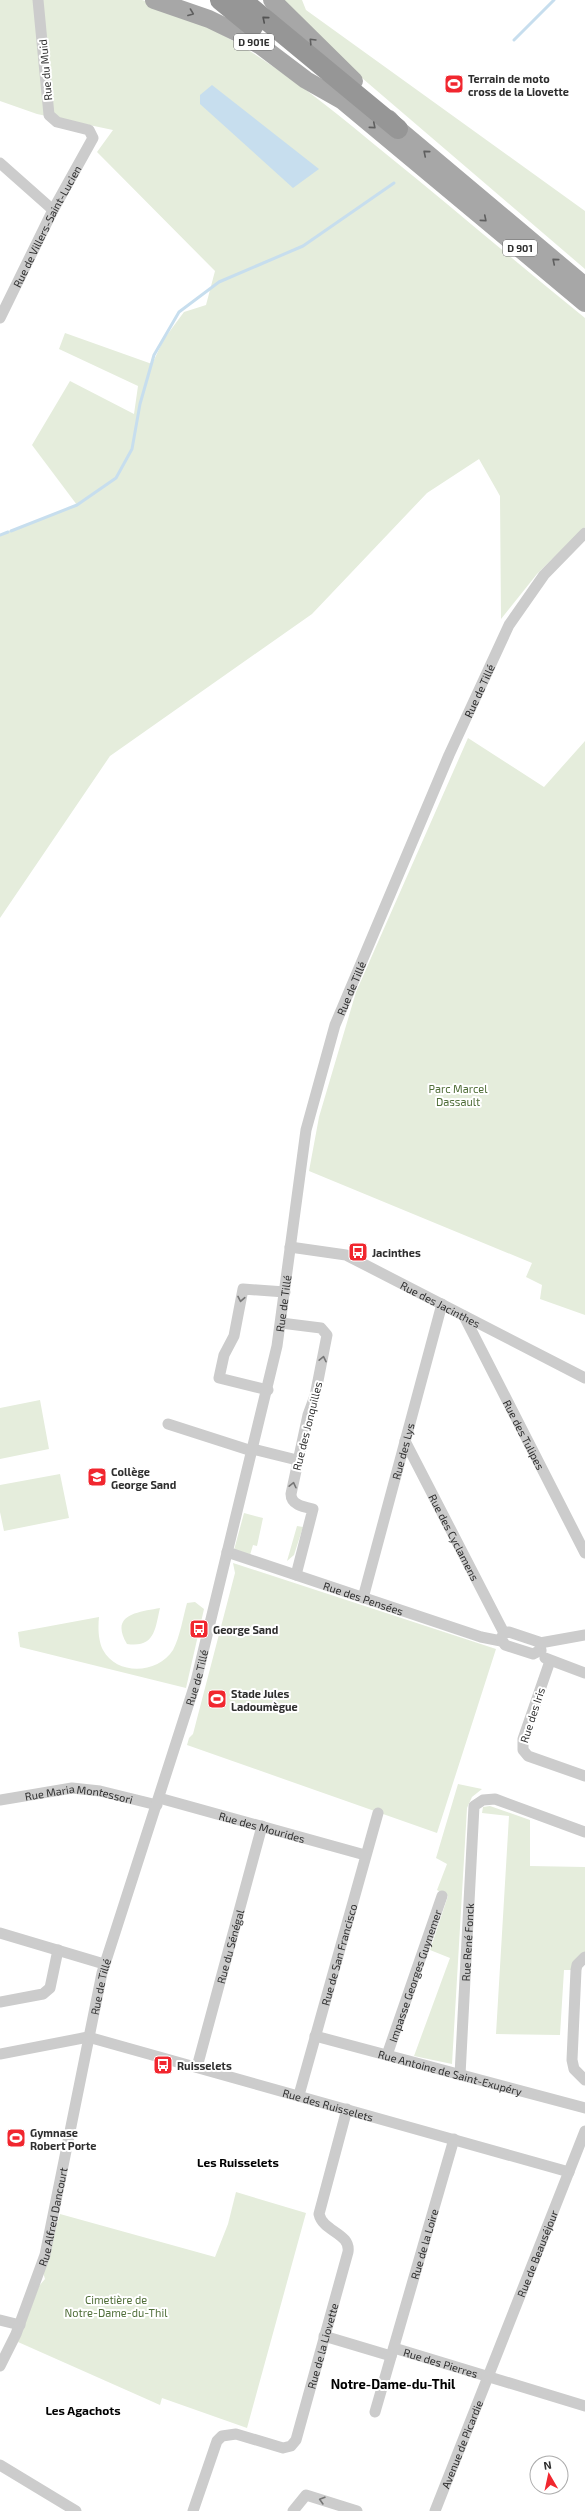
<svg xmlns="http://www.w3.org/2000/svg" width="585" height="2511" font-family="'Exo 2',sans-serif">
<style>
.green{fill:#e5eddc}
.water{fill:#c7deee}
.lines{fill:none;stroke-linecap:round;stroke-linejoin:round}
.stream{stroke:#c7deee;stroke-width:3}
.street{stroke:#ccc;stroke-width:11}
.primary{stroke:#a7a7a7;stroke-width:18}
.highway{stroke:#969696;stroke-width:20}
.oneway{stroke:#5f5f5f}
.oneway2{stroke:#535353}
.oneway3{stroke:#767676}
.labels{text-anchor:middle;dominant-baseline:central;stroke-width:4;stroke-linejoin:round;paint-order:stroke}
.shield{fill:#fff;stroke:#6d6d6d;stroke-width:1}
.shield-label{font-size:10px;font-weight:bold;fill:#2f2f2f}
.street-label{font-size:11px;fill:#2f2f2f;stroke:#fff}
.poi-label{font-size:11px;font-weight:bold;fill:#2f2f2f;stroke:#fff;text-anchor:start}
.park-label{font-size:11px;fill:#506e39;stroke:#fff}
.neighbourhood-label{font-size:12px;font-weight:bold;fill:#000;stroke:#fff}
.quarter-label{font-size:13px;font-weight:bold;fill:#000;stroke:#fff}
</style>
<rect width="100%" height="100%" fill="#fff"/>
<path class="green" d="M 0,0 L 142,0 C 235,29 312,93 386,154 C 453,208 518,264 585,318 L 585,527 L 537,574 L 501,619 L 500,496 L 479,459 L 427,493 L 312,614 L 110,756 L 0,918 L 0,535 L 77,505 L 32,445 L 70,381 L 134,414 L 138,386 L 59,349 L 65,333 L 152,364 L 164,339 L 184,312 L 206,305 L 215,271 L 97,152 L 113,130 L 37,114 L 0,101 Z
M 281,0 L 302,0 L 306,10 L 585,211 L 585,269 L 320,42 Z
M 468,738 L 544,787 L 585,741 L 585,1315 L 540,1299 L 542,1285 L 526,1277 L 532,1263 L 309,1171 L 319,1117 L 356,992 Z
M 40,1400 L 49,1449 L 0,1459 L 0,1408 Z
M 60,1474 L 69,1518 L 4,1531 L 0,1512 L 0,1485 Z
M 244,1513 L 263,1518 L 257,1546 L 253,1545 L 250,1555 L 234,1550 Z
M 297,1526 L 303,1527 L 294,1555 L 287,1561 Z
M 233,1563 L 496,1649 L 437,1833 L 187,1745 L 189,1738 L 193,1734 L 235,1573 Z
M 195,1602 L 204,1609 L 186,1688 L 20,1647 L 18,1632 L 99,1617 C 98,1627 98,1640 103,1650 C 117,1676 158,1674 173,1650 C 180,1637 183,1617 187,1603 Z
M 160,1608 C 155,1629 155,1648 127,1644 C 109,1614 139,1612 160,1608 Z
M 458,1784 L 482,1789 L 472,1797 L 467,1808 L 452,2064 L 414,2056 L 450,1958 L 430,1950 L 448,1896 L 437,1890 L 447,1864 L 436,1858 Z
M 490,1806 L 530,1820 L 530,1866 L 585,1867 L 585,1955 L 572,1970 L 564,1970 L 560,2035 L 496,2034 L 509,1816 L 482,1813 L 483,1807 Z
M 236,2192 L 306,2213 L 247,2428 L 162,2398 L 160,2405 L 18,2342 L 39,2286 L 45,2279 L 43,2272 L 60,2214 L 215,2257 L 228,2224 Z"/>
<path class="water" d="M 212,85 L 319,169 L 293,188 L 200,104 L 200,95 Z"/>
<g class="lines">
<path class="stream" d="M 514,40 L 554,0
M 11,531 L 77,505 L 116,478 L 132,449 L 140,404 L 154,355 L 179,312 L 219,282 L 303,246 L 394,183
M 0,535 L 8,532"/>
<g class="street">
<path d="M 0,163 L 53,210"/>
<path id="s1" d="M 0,318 L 53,210 L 93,138 L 89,130 L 57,122 L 49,115 L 38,0"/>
<path id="s2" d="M 290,1247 L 346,1255 L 585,1378"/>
<path id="s3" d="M 464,1316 L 585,1553"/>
<path d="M 281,1323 L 321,1328 L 327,1335 L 315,1396 L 308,1415 L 291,1494 C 291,1505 304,1507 313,1509 L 296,1575"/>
<path d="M 268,1390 L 219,1378 L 224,1355 L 234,1336 L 243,1289 L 285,1292"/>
<path d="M 168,1424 L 252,1451"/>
<path id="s4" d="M 405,1441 L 504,1633"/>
<path d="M 253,1449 L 297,1460"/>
<path id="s5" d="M 227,1552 L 481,1637 L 501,1641"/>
<path id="s6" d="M 363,1598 L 442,1304"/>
<path d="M 509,1632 L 539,1642 L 541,1650 L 533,1654 L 505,1645 L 501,1638 L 504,1633 Z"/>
<path d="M 540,1643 L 585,1635"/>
<path d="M 545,1658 L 585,1673"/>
<path d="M 550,1661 L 523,1739 L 523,1750 L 528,1756 L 585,1776"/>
<path id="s7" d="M 159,1798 L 365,1855"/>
<path id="s8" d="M 0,1800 L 72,1788 L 100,1791 L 157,1805"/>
<path d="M 0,1933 L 104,1964"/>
<path d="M 585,1957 L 577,1965 L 576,1970 L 572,2060 L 574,2069 L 585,2080"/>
<path d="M 0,2002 L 43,1994 L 50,1988 L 58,1950"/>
<path id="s9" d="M 315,2036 L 585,2108"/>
<path id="s10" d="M 0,2054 L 88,2037 L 569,2172"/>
<path id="s11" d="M 387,2055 L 442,1896"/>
<path id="s12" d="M 197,2067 L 262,1826"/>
<path id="s13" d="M 460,2075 L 474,1806 L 483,1800 L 495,1799 L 585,1832"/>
<path id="s14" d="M 299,2095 L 378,1813"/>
<path d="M 0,2320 L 20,2325"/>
<path d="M 324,2336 L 391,2356"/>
<path id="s15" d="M 394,2348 L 585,2406"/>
<path id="s16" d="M 0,2366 L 16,2334 L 45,2255 L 102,1973 L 196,1681 L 277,1346 L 306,1130 L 335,1025 L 449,755 L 509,625 L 544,575 L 585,533"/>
<path id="s17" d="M 375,2412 L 454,2139"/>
<path d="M 0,2465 L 76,2511"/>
<path id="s18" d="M 193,2511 L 217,2441 L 222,2436 L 236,2434 L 283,2448 L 291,2446 L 296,2440 L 348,2252 C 351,2233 323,2232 319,2214 L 347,2109"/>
<path d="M 293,2511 L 306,2495 L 357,2511"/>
<path id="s19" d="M 435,2511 L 585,2131"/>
</g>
<path class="primary" d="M 154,0 L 209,19 L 238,33 L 261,46 L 306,80 L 343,101 L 585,303
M 272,0 L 354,81
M 389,119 L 398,129 L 585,286"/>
<path class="highway" d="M 220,0 L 253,27
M 242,0 L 398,129"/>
</g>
<defs><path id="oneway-chevron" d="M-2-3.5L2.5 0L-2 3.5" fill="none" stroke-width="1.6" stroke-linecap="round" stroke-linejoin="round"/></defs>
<g class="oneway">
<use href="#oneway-chevron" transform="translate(191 13) rotate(21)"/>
<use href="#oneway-chevron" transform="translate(312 41) rotate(-134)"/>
<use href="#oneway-chevron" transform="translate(373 126) rotate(40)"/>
<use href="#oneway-chevron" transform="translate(426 153) rotate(-140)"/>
<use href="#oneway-chevron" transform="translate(484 219) rotate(40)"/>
<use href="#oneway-chevron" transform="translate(555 261) rotate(-140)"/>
</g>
<use class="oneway2" href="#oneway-chevron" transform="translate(265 19) rotate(-140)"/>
<g class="oneway3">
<use href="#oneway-chevron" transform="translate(241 1299) rotate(101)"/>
<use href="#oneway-chevron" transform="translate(323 1359) rotate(-78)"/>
<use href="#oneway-chevron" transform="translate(293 1485) rotate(-77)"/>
<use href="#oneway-chevron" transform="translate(322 2500) rotate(-164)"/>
</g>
<defs>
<g id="stadium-square" transform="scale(1)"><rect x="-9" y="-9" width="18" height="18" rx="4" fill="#f1272f" stroke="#fff"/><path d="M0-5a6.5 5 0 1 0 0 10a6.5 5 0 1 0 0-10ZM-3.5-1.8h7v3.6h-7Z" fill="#fff"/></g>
<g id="bus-square" transform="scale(1)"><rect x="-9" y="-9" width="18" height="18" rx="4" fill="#f1272f" stroke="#fff"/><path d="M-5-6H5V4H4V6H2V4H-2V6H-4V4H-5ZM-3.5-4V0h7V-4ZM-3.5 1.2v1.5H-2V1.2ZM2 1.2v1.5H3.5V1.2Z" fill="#fff"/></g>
<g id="school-square" transform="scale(1)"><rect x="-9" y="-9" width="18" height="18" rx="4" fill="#f1272f" stroke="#fff"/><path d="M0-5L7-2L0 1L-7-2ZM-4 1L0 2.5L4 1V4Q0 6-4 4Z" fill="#fff"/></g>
</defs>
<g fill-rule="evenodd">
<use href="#stadium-square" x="454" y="84"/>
<use href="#bus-square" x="358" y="1252"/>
<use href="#school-square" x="97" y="1477"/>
<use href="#bus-square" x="199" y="1629"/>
<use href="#stadium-square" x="217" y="1699"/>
<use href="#bus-square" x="163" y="2065"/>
<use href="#stadium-square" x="16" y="2138"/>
</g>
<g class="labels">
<g class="shield">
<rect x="234" y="34" width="40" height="16" rx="3"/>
<rect x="503" y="240" width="34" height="16" rx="3"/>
</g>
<g class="shield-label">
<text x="254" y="42">D 901E</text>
<text x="520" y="248">D 901</text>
</g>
<g class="street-label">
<text transform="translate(45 70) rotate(-95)">Rue du Muid</text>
<text stroke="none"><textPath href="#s1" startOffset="103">Rue de Villers-Saint-Lucien</textPath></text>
<text stroke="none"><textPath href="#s16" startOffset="1750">Rue de Tillé</textPath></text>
<text stroke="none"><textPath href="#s16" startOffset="1426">Rue de Tillé</textPath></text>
<text stroke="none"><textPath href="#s16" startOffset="1102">Rue de Tillé</textPath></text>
<text stroke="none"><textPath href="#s2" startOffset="163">Rue des Jacinthes</textPath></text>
<text transform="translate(307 1426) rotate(-76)">Rue des Jonquilles</text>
<text stroke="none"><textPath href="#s3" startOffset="133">Rue des Tulipes</textPath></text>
<text stroke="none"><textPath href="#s6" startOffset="152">Rue des Lys</textPath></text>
<text stroke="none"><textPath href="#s4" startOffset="108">Rue des Cyclamens</textPath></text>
<text stroke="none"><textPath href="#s5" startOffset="144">Rue des Pensées</textPath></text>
<text stroke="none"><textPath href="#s16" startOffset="718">Rue de Tillé</textPath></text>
<text transform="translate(532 1715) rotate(-72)">Rue des Iris</text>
<text stroke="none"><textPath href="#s8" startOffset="80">Rue Maria Montessori</textPath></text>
<text stroke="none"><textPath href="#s7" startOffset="107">Rue des Mourides</textPath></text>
<text stroke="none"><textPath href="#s13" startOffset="133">Rue René Fonck</textPath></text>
<text stroke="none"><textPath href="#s12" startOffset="125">Rue du Sénégal</textPath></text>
<text stroke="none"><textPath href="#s14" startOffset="146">Rue de San Francisco</textPath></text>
<text stroke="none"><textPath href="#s11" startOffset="84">Impasse Georges Guynemer</textPath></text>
<text stroke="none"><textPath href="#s16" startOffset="394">Rue de Tillé</textPath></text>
<text stroke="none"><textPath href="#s9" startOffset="140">Rue Antoine de Saint-Exupéry</textPath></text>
<text stroke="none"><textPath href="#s10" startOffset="339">Rue des Ruisselets</textPath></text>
<text stroke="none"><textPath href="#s16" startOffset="159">Rue Alfred Dancourt</textPath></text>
<text stroke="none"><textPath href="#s17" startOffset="175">Rue de la Loire</textPath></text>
<text stroke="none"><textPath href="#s19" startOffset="277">Rue de Beauséjour</textPath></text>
<text stroke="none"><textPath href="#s18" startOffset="258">Rue de la Liovette</textPath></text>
<text stroke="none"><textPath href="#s15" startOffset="49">Rue des Pierres</textPath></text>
<text stroke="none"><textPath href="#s19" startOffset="72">Avenue de Picardie</textPath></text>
</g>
<g class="poi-label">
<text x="468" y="78">Terrain de moto<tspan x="468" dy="13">cross de la Liovette</tspan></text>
<text x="372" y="1252">Jacinthes</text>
<text x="111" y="1471">Collège<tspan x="111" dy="13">George Sand</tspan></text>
<text x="213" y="1629">George Sand</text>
<text x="231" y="1693">Stade Jules<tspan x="231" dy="13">Ladoumègue</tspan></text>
<text x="177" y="2065">Ruisselets</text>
<text x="30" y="2132">Gymnase<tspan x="30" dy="13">Robert Porte</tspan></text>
</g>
<g class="park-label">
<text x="458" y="1088">Parc Marcel<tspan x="458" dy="13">Dassault</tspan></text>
<text x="116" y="2299">Cimetière de<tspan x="116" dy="13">Notre-Dame-du-Thil</tspan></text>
</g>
<g class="neighbourhood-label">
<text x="238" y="2162">Les Ruisselets</text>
<text x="83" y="2410">Les Agachots</text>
</g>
<g class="quarter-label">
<text x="393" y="2384">Notre-Dame-du-Thil</text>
</g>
</g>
<g transform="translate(549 2475) rotate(351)"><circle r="19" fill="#ffffff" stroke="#acacac"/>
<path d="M0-3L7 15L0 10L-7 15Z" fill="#f1272f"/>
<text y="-6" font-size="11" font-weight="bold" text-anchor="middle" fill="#2f2f2f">N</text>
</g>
</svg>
